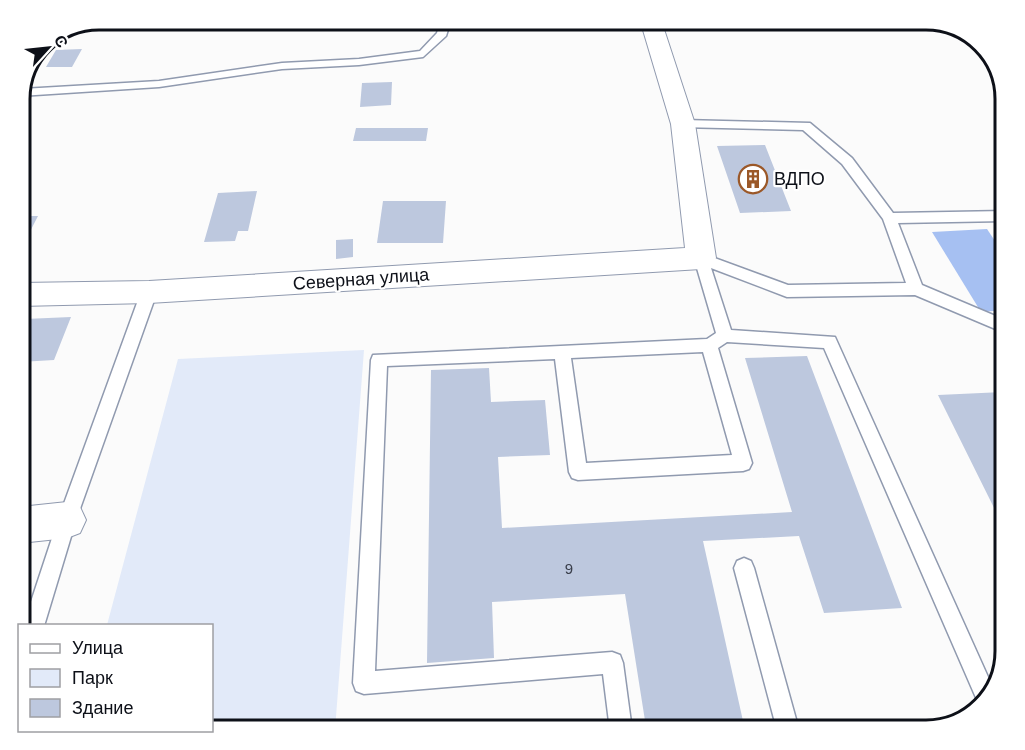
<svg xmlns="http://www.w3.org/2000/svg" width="1025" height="750" font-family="Helvetica,sans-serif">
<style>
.green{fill:#e2eaf9}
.forest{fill:#a6c0f2}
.building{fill:#bdc8de}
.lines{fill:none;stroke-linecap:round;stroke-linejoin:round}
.service-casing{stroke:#909aaf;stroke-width:3}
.minor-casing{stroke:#909aaf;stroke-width:2}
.service{fill:#fff;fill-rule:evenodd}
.minor{fill:#fff;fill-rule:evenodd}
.labels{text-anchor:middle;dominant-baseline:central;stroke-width:4.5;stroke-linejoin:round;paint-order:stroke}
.number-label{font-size:15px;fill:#393e4a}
.poi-label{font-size:18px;fill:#0d1018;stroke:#fff;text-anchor:start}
.street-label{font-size:18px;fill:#0d1018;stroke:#fff}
.rim{fill:none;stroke:#0d1018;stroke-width:3}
</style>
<rect width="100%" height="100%" fill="#fbfbfb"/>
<path class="green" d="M 364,350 L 335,730 L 212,730 L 212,626 L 107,625 L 178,359 Z"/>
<path class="forest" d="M 987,229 L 1005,256 L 1005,310 L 981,312 L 932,232 Z"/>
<path class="building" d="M 104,20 L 140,20 L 138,26 L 100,28 Z
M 82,49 L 72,67 L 46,67 L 56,50 Z
M 392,82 L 391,105 L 360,107 L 362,83 Z
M 356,128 L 428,128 L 426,141 L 353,141 Z
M 765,145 L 791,211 L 740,213 L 717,146 Z
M 257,191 L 248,231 L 238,231 L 235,241 L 204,242 L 218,193 Z
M 383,201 L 446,201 L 443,243 L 377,243 Z
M 20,216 L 38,216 L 20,251 Z
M 353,239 L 353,257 L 336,259 L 336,240 Z
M 71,317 L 54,360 L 20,362 L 20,331 L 25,319 Z
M 807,356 L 902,608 L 824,613 L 799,536 L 703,541 L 743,721 L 646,727 L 625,594 L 492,602 L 494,658 L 427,663 L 431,370 L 489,368 L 491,402 L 545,400 L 550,455 L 498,457 L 502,528 L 792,512 L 745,358 Z
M 1003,392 L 1005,396 L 1005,530 L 938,395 Z
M 427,725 L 461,729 L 461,730 L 426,730 Z"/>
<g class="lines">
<g class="service-casing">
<path id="service" d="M 441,20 L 451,20 L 446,36 L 423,57 L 359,65 L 282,69 L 159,87 L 20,96 L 22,89 L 159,81 L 282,63 L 359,59 L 420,51 L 437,33 Z
M 683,120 L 810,123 L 852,158 L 893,213 L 1005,211 L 1005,221 L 898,223 L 922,285 L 1005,320 L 1005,333 L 915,295 L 787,297 L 711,268 L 731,330 L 835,337 L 993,688 L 989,699 L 980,707 L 824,348 L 727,342 L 718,348 L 752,463 L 749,469 L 743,471 L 578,480 L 572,478 L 569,472 L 555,359 L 387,366 L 375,671 L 612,652 L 620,655 L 623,663 L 632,730 L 610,730 L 603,674 L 364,694 L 356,691 L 353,683 L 371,360 L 373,355 L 707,339 L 716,333 L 694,258 L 701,253 L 788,285 L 906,283 L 883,219 L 842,164 L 803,130 L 679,127 L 677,124 ZM 703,352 L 732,455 L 586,463 L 571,358 Z
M 149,286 L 157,292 L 76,520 L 44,626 L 23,626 L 58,520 L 141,292 Z
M 744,558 L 751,561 L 754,568 L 799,730 L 777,730 L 734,568 L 737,561 Z"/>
</g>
<g class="minor-casing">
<path id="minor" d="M 640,20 L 661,20 L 695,124 L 716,258 L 711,266 L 701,269 L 149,303 L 20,306 L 20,283 L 149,281 L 685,248 L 671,124 Z
M 67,502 L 80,507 L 86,520 L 80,533 L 67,538 L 20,543 L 20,507 Z"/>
</g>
<use href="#service" class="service"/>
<use href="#minor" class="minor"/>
</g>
<defs>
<g id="building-ring" transform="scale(1.5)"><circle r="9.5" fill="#fff" stroke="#9b5828" stroke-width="1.5"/><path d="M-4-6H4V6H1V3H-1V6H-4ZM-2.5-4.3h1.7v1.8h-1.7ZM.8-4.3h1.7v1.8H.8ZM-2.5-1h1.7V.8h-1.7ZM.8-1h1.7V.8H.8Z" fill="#9b5828"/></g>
</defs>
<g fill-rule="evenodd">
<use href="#building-ring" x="753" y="179"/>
</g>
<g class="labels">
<g class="number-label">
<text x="569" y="568">9</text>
</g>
<g class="poi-label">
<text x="774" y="179">ВДПО</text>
</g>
<g class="street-label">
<text transform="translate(361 279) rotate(-4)">Северная улица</text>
</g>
</g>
<path d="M0 0H1025V750H0ZM99 30H926A69 69 0 0 1 995 99V651A69 69 0 0 1 926 720H99A69 69 0 0 1 30 651V99A69 69 0 0 1 99 30Z" fill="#fff" fill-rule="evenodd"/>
<path class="rim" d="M99 30H926A69 69 0 0 1 995 99V651A69 69 0 0 1 926 720H99A69 69 0 0 1 30 651V99A69 69 0 0 1 99 30Z"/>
<rect x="18" y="624" width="195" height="108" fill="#ffffff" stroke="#9e9fa3" stroke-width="1.5"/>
<rect x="30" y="644" width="30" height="9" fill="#ffffff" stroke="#9e9fa3" stroke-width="1.5"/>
<text x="72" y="654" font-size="18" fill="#0d1018">Улица</text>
<rect x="30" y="669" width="30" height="18" fill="#e2eaf9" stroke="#9e9fa3" stroke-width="1.5"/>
<text x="72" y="684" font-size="18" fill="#0d1018">Парк</text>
<rect x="30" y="699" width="30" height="18" fill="#bdc8de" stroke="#9e9fa3" stroke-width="1.5"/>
<text x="72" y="714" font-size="18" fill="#0d1018">Здание</text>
<g transform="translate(48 48) rotate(63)" stroke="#ffffff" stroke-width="4.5" paint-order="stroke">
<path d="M0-4.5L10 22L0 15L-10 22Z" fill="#0d1018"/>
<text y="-9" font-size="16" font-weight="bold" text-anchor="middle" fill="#0d1018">С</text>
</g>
</svg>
